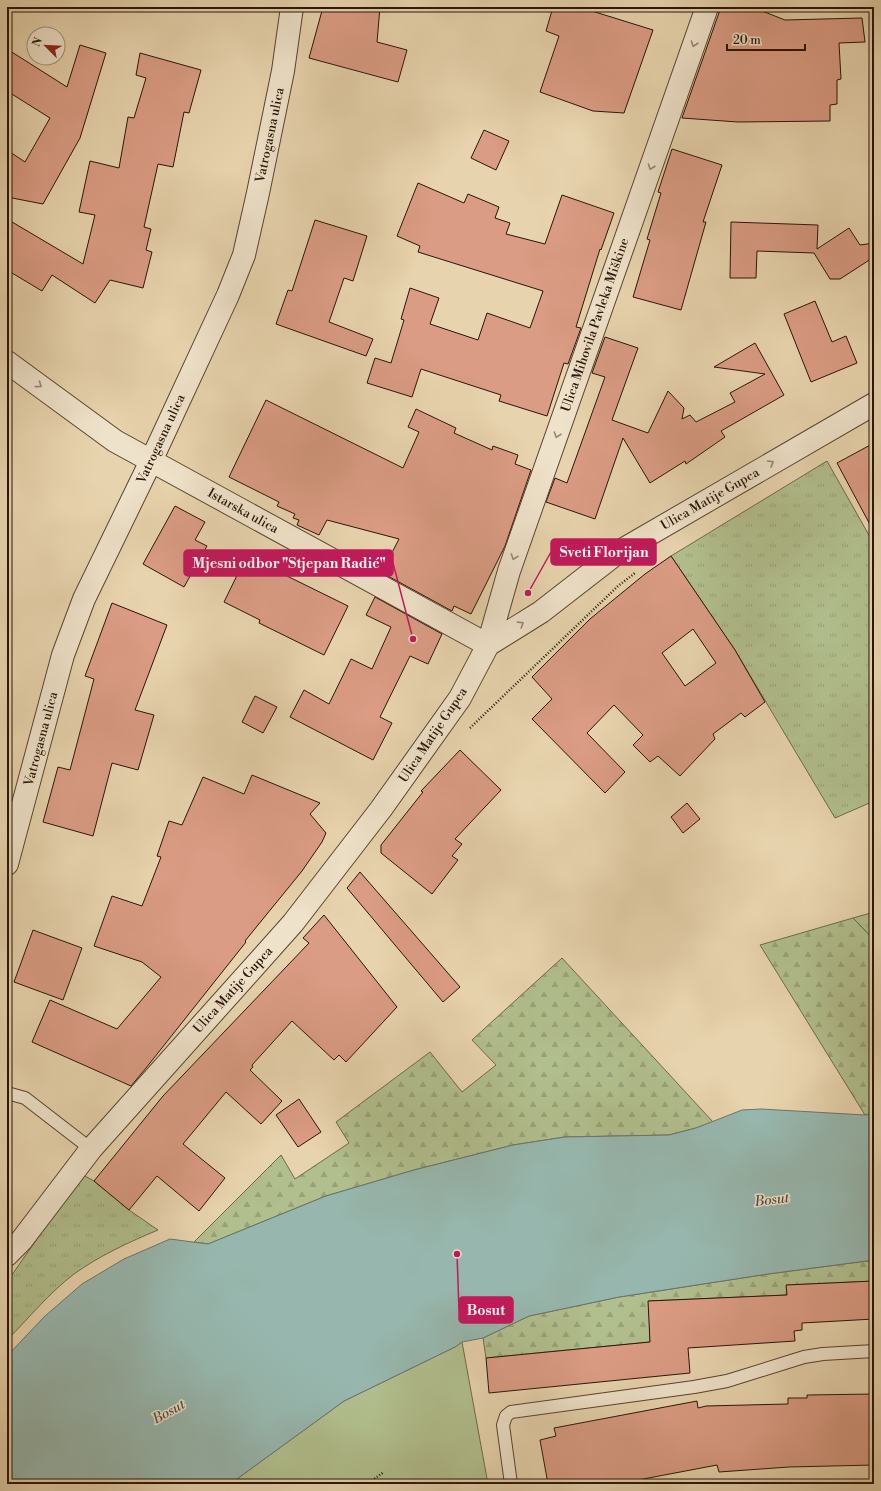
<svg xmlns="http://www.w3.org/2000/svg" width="881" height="1491" font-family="'Libre Bodoni',serif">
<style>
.grass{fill:url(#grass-tufts);stroke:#6d6a4a}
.forest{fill:url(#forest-firs);stroke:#6d6a4a}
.park{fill:#b1be8d;stroke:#6d6a4a}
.water{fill:#97b7ae;stroke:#6b766c}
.building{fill:#da9c84;stroke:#291508;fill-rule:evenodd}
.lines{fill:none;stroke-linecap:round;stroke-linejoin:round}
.lane-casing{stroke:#584431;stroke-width:14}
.street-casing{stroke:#584431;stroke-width:24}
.path{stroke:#291508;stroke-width:2.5;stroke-dasharray:1 2;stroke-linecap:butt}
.lane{stroke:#efe2ca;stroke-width:12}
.street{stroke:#efe2ca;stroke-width:22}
.oneway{stroke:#968673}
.labels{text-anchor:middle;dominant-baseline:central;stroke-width:3;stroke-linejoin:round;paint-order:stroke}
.street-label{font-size:13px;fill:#291508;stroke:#efe2ca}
.water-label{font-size:14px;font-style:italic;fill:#504e42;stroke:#efe2ca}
.leader{fill:none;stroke:#c2185b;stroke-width:1.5}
.callout-dot{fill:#c2185b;stroke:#efe2ca;stroke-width:1.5}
.callout{fill:#c2185b;stroke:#c2185b;stroke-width:1.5}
.callout-label{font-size:14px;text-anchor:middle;font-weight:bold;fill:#fff}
</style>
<defs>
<pattern id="grass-tufts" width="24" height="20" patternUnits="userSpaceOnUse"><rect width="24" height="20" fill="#b1be8d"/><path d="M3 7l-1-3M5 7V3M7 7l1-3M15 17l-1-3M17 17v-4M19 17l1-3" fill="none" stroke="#98a278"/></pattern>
<pattern id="forest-firs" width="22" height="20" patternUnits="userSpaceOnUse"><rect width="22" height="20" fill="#b1be8d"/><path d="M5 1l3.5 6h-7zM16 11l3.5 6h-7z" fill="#98a278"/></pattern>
</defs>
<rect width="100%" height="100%" fill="#e7d3ad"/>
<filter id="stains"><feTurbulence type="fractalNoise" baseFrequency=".005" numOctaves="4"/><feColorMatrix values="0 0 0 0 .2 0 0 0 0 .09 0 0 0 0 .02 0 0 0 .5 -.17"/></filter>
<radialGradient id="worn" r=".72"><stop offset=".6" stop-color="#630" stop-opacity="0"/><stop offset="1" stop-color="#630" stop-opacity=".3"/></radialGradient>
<path class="grass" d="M 827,461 L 874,544 L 874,781 L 870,785 L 874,792 L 874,801 L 835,818 L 735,650 L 671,556 Z
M 874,912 L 874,940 L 853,918 Z
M 83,1175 L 94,1181 L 129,1210 L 158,1230 C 129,1242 99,1256 74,1274 C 49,1293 29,1318 7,1340 L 7,1282 L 73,1187 Z"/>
<path class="forest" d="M 853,918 L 874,940 L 874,1113 L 865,1115 L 760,945 Z
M 562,958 L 713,1122 L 696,1128 L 669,1135 L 565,1137 L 513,1145 L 414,1170 L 326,1196 L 208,1244 L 194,1242 L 281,1155 L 295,1179 L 349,1143 L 336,1122 L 430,1052 L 462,1092 L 496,1065 L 472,1040 Z
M 874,1260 L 874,1281 L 787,1285 L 787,1295 L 649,1301 L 650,1342 L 486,1358 L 483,1338 L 529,1316 L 619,1297 L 768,1274 Z"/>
<path class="park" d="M 462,1342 L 488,1484 L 230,1484 L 344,1401 L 455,1347 Z"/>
<path class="water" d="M 761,1109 L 865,1115 L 874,1113 L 874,1260 L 768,1274 L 619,1297 L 529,1316 L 483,1338 L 462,1342 L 455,1347 L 344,1401 L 230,1484 L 7,1484 L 7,1356 L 44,1317 L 82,1284 L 124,1259 L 170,1239 L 208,1244 L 326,1196 L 414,1170 L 513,1145 L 565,1137 L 669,1135 L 696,1128 L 742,1110 Z"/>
<path class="building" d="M 323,7 L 380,7 L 377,42 L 407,50 L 398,82 L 309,58 Z
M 553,7 L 579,7 L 653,30 L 624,113 L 593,111 L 540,92 L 559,36 L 546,31 Z
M 721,7 L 752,7 L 785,20 L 862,18 L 865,42 L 839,43 L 841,79 L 837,80 L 837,104 L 830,105 L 830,121 L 738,122 L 682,118 Z
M 80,45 L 106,53 L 80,138 L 43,204 L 7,197 L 7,150 L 25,162 L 50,118 L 7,91 L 7,49 L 67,87 Z
M 140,53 L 201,70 L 189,113 L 184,112 L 173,167 L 158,164 L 144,227 L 151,229 L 146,250 L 152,252 L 143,288 L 110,280 L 95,303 L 52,275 L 42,291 L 7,270 L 7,219 L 83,264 L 95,215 L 79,212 L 90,161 L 119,168 L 128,117 L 134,118 L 146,78 L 136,75 Z
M 484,130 L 509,141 L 496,170 L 471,158 Z
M 672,149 L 722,165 L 703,222 L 706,222 L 681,310 L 633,297 L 650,240 L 647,239 L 661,193 L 658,192 Z
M 418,183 L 464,203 L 468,194 L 499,207 L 495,218 L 510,223 L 506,234 L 545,244 L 562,195 L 614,213 L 601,250 L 600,249 L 576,327 L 581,328 L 568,364 L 564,363 L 547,416 L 499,401 L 501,395 L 421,369 L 412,397 L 367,383 L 375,358 L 391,363 L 404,320 L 401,319 L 410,288 L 439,298 L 430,324 L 478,340 L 487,313 L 530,328 L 543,291 L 418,252 L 420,246 L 397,236 Z
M 315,220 L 367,236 L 353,281 L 344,278 L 329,322 L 373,339 L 366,356 L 276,324 L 288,290 L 292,291 Z
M 731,222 L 818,225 L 817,249 L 849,228 L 860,245 L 874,243 L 874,257 L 840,279 L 830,279 L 814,253 L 757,251 L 756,278 L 730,278 Z
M 815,301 L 832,342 L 846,336 L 857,363 L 811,382 L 784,314 Z
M 605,337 L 638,348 L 612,420 L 648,433 L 668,391 L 684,408 L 682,419 L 690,415 L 696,422 L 735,402 L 730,393 L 765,374 L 714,367 L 755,343 L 784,395 L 721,431 L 725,437 L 686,464 L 685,461 L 650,483 L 623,438 L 595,519 L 546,502 L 555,478 L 567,483 L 605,377 L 592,373 Z
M 266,400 L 403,468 L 419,432 L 408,427 L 416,409 L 456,428 L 454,433 L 492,450 L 493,446 L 518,455 L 515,464 L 531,470 L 505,546 L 471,614 L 454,606 L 452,611 L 386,575 L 388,573 L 383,570 L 399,539 L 327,520 L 319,535 L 297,525 L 299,520 L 293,518 L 295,514 L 277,506 L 279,502 L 229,477 Z
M 874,443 L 874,532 L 837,463 Z
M 175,506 L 205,522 L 195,540 L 207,546 L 184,587 L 143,564 Z
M 247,555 L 288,575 L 287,576 L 348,606 L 324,655 L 259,623 L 260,620 L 224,602 Z
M 671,556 L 735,650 L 765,702 L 745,717 L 741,713 L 713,734 L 715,739 L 680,776 L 658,756 L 650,762 L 633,745 L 643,735 L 614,705 L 587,733 L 625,772 L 605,793 L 532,719 L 552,699 L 532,677 L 590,619 L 645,574 ZM 693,629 L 716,663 L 685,686 L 662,653 Z
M 375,597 L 442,634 L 428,664 L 410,656 L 380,717 L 392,723 L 373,760 L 290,717 L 304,690 L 329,704 L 351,659 L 372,669 L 391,627 L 366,615 Z
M 112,603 L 167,625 L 135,710 L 154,715 L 138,770 L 112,763 L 93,836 L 43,822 L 58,767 L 70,770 L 94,679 L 85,676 Z
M 255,696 L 277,707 L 263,733 L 242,722 Z
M 460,750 L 501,790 L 455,839 L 462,844 L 452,856 L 458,860 L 432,894 L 381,853 L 381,845 L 423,792 L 421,791 Z
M 252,775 L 320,803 L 310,814 L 326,833 L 322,842 L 302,871 L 245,941 L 246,942 L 146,1068 L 131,1086 L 32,1042 L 50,1000 L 117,1029 L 161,977 L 142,962 L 94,946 L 112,896 L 142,906 L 161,857 L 157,856 L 169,821 L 182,825 L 203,777 L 244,794 Z
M 687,803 L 700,819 L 683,833 L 671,817 Z
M 360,872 L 460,987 L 443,1002 L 347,888 Z
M 324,915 L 397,1007 L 346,1062 L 339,1055 L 334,1060 L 292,1021 L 252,1065 L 253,1067 L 250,1070 L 282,1101 L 261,1124 L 226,1092 L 183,1144 L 225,1178 L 199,1211 L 157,1176 L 129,1210 L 94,1181 L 163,1096 L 309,943 L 303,938 Z
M 33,930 L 82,948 L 63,1000 L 14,982 Z
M 299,1099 L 321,1132 L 298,1147 L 276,1115 Z
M 874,1281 L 874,1319 L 802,1323 L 802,1330 L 794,1331 L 795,1341 L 688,1348 L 690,1373 L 489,1393 L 486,1358 L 650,1342 L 648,1301 L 787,1295 L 786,1285 Z
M 874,1394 L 874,1465 L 789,1467 L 719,1472 L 717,1465 L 617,1484 L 548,1484 L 540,1440 L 556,1436 L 554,1428 L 697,1401 L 698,1408 L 706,1406 L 788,1404 L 788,1398 L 807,1398 L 807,1395 Z"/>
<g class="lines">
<g class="lane-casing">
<path id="lane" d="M 7,1093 L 25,1098 L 91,1149
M 511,1484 L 503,1425 L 506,1416 L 511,1412 L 694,1387 L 727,1381 L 804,1357 L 823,1354 L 874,1351"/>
</g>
<g class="street-casing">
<path id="street" d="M 7,362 L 115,441 L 488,645
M 488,645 L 541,612 L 617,553 L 874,404
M 7,864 L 63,655 L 84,599 L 151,461 L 228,295 L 244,255 L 258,193 L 283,71 L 292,7
M 7,1255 L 21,1241 L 91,1149 L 293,923 L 381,809 L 460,698 L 488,645 L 509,571 L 707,7"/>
</g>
<path class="path" d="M 470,728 L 618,586 L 635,573
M 367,1484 L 384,1472"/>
<use href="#lane" class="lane"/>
<use href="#street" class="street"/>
</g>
<defs><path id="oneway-chevron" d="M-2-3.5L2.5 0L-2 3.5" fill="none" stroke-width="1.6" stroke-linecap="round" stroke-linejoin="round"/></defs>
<g class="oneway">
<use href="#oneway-chevron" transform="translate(694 44) rotate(109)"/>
<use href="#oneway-chevron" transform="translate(651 167) rotate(109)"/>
<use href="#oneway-chevron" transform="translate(39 385) rotate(36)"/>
<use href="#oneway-chevron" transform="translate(557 435) rotate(109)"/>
<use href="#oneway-chevron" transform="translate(771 463) rotate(-30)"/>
<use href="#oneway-chevron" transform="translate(514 557) rotate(109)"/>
<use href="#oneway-chevron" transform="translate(521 624) rotate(-32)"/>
</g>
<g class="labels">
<g class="street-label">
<text transform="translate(270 135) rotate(-78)">Vatrogasna ulica</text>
<text transform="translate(595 325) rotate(-71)">Ulica Mihovila Pavleka Miškine</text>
<text transform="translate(161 439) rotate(-65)">Vatrogasna ulica</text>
<text transform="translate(710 499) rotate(-30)">Ulica Matije Gupca</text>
<text transform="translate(243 511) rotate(29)">Istarska ulica</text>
<text transform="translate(433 735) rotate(-56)">Ulica Matije Gupca</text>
<text transform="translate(41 739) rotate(-75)">Vatrogasna ulica</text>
<text transform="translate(233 990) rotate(-48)">Ulica Matije Gupca</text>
</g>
<g class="water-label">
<text transform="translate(772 1200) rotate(-7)">Bosut</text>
<text transform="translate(169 1412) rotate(-29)">Bosut</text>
</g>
</g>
<path class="leader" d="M528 593L551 552M413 639L393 563M457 1254L459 1310"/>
<g class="callout-dot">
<circle cx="528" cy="593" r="4"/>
<circle cx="413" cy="639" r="4"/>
<circle cx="457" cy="1254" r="4"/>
</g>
<g class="callout">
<rect x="551" y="539" width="105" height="26" rx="4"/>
<rect x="184" y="550" width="209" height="26" rx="4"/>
<rect x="459" y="1297" width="54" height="26" rx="4"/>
</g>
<g class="callout-label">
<text x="604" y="557">Sveti Florijan</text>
<text x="289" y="568">Mjesni odbor "Stjepan Radić"</text>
<text x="486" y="1315">Bosut</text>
</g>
<rect width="881" height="1491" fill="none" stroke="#e7d3ad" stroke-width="24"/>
<rect x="8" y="8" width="865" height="1475" fill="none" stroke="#291508" stroke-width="2"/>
<rect x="12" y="12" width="857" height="1467" fill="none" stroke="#291508"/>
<g transform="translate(46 46) rotate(294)"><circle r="19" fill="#efe2ca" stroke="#a0907c"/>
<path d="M0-3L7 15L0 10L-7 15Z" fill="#8f2418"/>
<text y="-6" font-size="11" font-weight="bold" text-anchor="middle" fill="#291508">N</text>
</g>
<path d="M727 44v6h78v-6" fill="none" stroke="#291508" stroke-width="2"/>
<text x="733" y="44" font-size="12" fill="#291508" stroke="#efe2ca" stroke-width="3" paint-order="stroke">20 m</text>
<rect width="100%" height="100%" filter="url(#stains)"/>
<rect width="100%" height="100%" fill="url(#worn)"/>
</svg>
